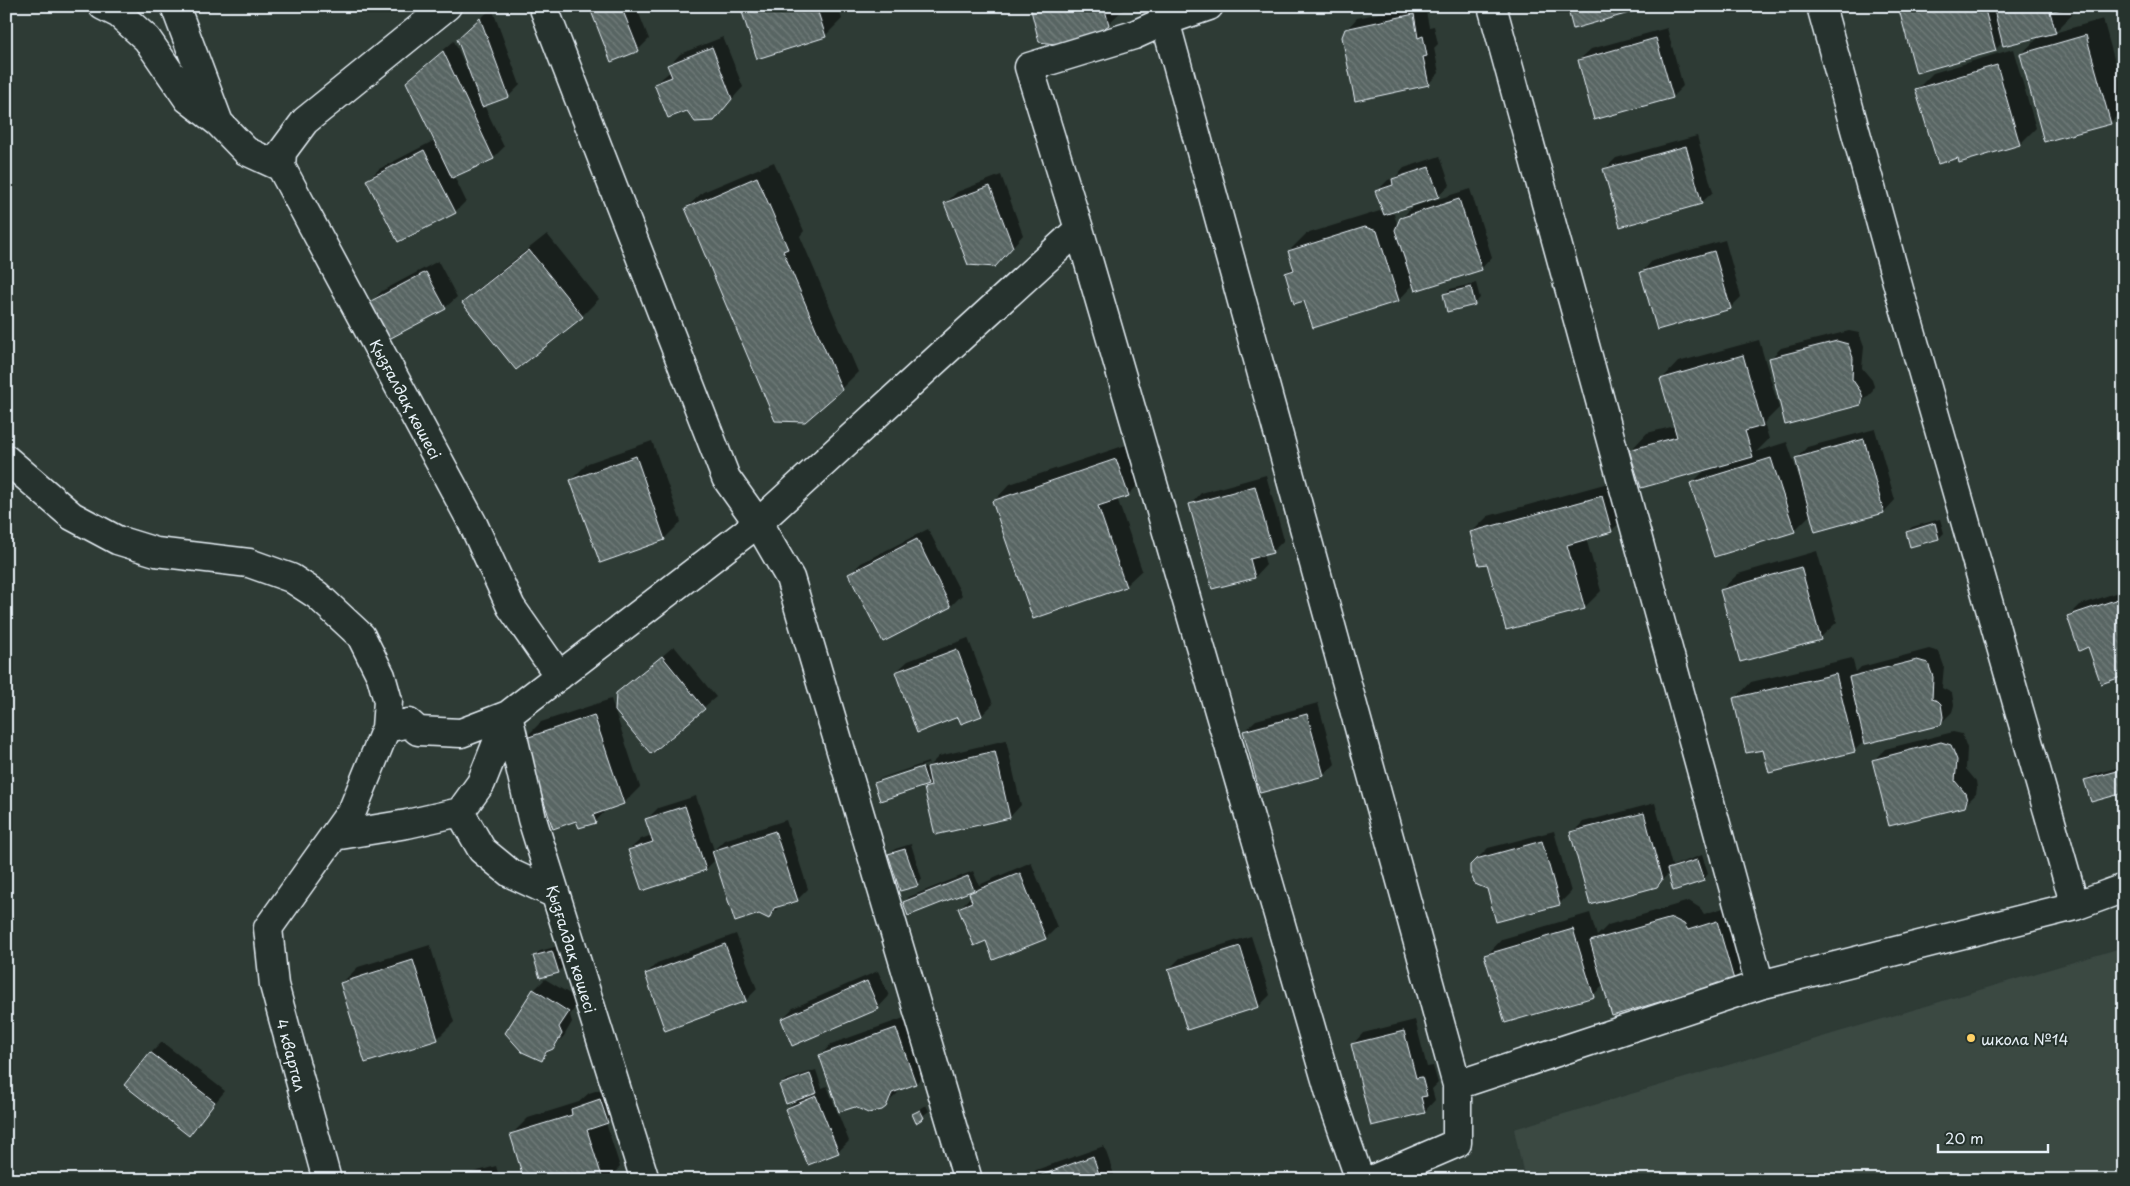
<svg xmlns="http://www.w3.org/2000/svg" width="2130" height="1186" font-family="'Playpen Sans',sans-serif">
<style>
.built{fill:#3b4843}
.shadow{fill:#0007;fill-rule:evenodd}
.building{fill:url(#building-back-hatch);stroke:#e8f1f8}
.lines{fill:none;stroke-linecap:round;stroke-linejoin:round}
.street-casing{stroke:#e8f1f8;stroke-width:31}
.street{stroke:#26332d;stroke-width:28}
.poi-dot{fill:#ffd166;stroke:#26332d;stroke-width:2}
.labels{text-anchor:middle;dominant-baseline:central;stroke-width:4;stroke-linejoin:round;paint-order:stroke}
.street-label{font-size:15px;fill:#e8f1f8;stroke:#26332d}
.poi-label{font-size:15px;fill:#e8f1f8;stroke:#26332d;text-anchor:start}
</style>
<defs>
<pattern id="building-back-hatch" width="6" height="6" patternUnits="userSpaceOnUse" patternTransform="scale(1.25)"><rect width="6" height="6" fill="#596563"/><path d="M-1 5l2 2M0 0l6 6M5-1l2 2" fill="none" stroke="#717c7a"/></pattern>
</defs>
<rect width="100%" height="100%" fill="#2e3b35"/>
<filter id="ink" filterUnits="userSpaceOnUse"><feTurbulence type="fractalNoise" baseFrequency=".02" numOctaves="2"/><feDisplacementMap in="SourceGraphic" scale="10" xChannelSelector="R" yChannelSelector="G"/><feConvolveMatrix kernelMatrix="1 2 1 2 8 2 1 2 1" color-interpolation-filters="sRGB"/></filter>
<g filter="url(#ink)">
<path class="built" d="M 2124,947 L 2124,1180 L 1525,1180 L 1514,1129 Z"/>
<path class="shadow" d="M 590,6 L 636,6 L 649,39 L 638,50 Z
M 741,6 L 838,6 L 842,19 L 825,36 Z
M 1031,6 L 1125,6 L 1125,8 L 1108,24 Z
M 1413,6 L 1425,6 L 1429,27 L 1434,26 L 1438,44 L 1434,48 L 1439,73 L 1428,84 L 1346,30 L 1357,18 Z
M 1900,6 L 2069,6 L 2072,15 L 2054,33 L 2103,19 L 2124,95 L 2124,109 L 2110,123 L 2021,54 L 2040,36 L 2003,42 L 1995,50 Z
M 492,8 L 520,85 L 509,96 L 484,105 L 504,147 L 493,158 L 454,176 L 466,201 L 455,212 L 368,180 L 379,169 L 435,140 L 419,71 L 454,41 L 468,71 L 470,70 L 470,28 Z
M 1667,28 L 1683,86 L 1672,97 L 1579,60 L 1591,49 Z
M 723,37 L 743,87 L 713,120 L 687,110 L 655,84 L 671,71 L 669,66 L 680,54 Z
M 2013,49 L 2036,128 L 2020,144 L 1917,89 L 1933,73 Z
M 1697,136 L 1713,192 L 1701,203 L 1605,169 L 1616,158 Z
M 1440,156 L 1450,185 L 1438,196 L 1388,212 L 1394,214 L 1398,227 L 1401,219 L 1412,207 L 1470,189 L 1492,257 L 1481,269 L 1414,284 L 1399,300 L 1305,299 L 1286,274 L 1294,266 L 1289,251 L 1306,234 L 1383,210 L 1377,191 L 1388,180 L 1395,178 L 1404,168 Z
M 774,162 L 804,231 L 800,236 L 858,372 L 841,389 L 686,208 L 703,192 Z
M 1001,175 L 1023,235 L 1006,254 L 946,203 L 957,192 Z
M 547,234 L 599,299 L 582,316 L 516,368 L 464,303 L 480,287 Z
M 1725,240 L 1741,297 L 1730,308 L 1641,273 L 1652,261 Z
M 438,261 L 457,297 L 445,308 L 389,337 L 371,302 L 382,291 Z
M 1476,283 L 1480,298 L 1475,303 L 1448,310 L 1444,295 L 1450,289 Z
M 1849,331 L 1859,333 L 1864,347 L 1862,368 L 1872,380 L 1874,386 L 1872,392 L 1860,404 L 1770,359 L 1781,348 Z
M 1759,340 L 1779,408 L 1764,423 L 1769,439 L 1756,452 L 1787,442 L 1799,477 L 1801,477 L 1796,459 L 1807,447 L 1875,429 L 1895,500 L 1884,512 L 1811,514 L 1794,531 L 1692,483 L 1706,469 L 1631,450 L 1647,433 L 1675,426 L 1662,379 L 1678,362 Z
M 652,441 L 681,522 L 664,539 L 571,480 L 588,463 Z
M 1132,443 L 1145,478 L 1128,495 L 1117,498 L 1142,570 L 1125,586 L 994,501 L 1010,484 Z
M 1266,475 L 1284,540 L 1273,551 L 1263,554 L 1266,565 L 1255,577 L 1213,588 L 1190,505 L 1201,493 Z
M 1619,480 L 1628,515 L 1611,531 L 1586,538 L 1601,591 L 1584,608 L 1488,562 L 1471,533 L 1488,516 Z
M 1940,519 L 1944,533 L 1939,538 L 1907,532 L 1912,527 Z
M 928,529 L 962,595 L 951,606 L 883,640 L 850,574 L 861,563 Z
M 1817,551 L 1837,622 L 1820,638 L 1721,590 L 1738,574 Z
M 2124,590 L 2124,674 L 2089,646 L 2068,617 L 2080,605 Z
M 968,638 L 993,704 L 982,715 L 959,716 L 896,672 L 908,661 Z
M 674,646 L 716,697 L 651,752 L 618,694 Z
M 1929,649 L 1939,652 L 1944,666 L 1942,688 L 1952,693 L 1954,705 L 1952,712 L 1940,724 L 1866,739 L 1854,751 L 1764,748 L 1735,699 L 1751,682 L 1852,658 L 1856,672 L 1861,667 Z
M 611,699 L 640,787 L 624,803 L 608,808 L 595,822 L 524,739 L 541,722 Z
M 1318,703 L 1335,764 L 1324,775 L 1261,792 L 1244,731 L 1256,720 Z
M 1953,732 L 1962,734 L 1967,748 L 1966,769 L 1976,781 L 1977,788 L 1976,794 L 1964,806 L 1874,760 L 1885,749 Z
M 1006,740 L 1021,805 L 1010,817 L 936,834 L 925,789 L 930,783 L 880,799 L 875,783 L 881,778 L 928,762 L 929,766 L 939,756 ZM 928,764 L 929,766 L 880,782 L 880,779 Z
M 2124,766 L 2124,792 L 2085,781 L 2091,775 Z
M 696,796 L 714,850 L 724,840 L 786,820 L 808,889 L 797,900 L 780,906 L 769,917 L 716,859 L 706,869 L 629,850 L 641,839 L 652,835 L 647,819 L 658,808 Z
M 1655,803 L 1672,866 L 1702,855 L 1708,874 L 1703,880 L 1669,873 L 1656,886 L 1572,833 L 1583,822 Z
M 1554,831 L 1571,892 L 1559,904 L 1488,888 L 1471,865 L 1488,848 Z
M 911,844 L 922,879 L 917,885 L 889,855 L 895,849 Z
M 1031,862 L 1057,927 L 1046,938 L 994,959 L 986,940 L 960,908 L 971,896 L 970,893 L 976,888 L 909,914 L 904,902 L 909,897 L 973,871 L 979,885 Z
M 1689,901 L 1700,908 L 1704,914 L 1733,905 L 1750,962 L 1734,979 L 1604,985 L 1593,995 L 1486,956 L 1502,939 L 1590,913 L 1597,936 L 1608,925 Z
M 736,934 L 757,989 L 746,1000 L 646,974 L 657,963 Z
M 1251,936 L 1270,995 L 1259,1006 L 1188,1029 L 1169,969 L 1180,958 Z
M 430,945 L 454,1022 L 437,1039 L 342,983 L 358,967 Z
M 558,946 L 564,966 L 558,972 L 534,956 L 540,951 Z
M 878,971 L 889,996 L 878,1008 L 782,1019 L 793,1008 Z
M 545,979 L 580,1000 L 570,1015 L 572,1022 L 564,1036 L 541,1059 L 534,990 Z
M 907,1017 L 927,1072 L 916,1083 L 899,1089 L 897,1094 L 881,1109 L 820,1056 L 831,1044 Z
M 1415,1020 L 1427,1067 L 1433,1066 L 1438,1083 L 1432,1089 L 1435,1100 L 1424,1112 L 1352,1045 L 1363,1033 Z
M 162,1042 L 225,1091 L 189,1134 L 151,1053 Z
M 816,1070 L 822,1088 L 827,1086 L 849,1141 L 838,1152 L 787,1109 L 797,1098 L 780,1085 L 786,1080 Z
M 617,1084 L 624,1106 L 606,1123 L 620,1167 L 607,1180 L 525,1180 L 511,1135 L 528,1118 L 579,1102 L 589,1093 Z
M 926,1105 L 929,1111 L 916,1121 L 913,1114 Z
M 1104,1146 L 1116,1180 L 1027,1180 L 1036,1170 Z
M 496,1166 L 500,1180 L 445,1180 Z
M 757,1172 L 760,1180 L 737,1180 Z
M 1237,1173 L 1239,1180 L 1216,1180 Z"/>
<path class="building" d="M 589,6 L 621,6 L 639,51 L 611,62 Z
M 740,6 L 816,6 L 826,37 L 757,59 Z
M 1030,6 L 1104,6 L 1109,25 L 1079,47 L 1039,42 Z
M 1567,6 L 1650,6 L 1650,7 L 1573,29 Z
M 1898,6 L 1984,6 L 1996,51 L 1916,73 Z
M 1993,6 L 2073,6 L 2050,12 L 2056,33 L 2003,46 Z
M 1414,14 L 1418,38 L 1423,36 L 1427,56 L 1423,57 L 1429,85 L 1355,101 L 1342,37 L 1345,29 Z
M 480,18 L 509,97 L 482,107 L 457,39 Z
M 2086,35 L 2111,124 L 2044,142 L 2020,54 Z
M 1656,38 L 1673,98 L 1594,120 L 1578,60 Z
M 712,47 L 732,99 L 714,121 L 695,122 L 687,111 L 668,118 L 654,84 L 672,77 L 667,65 Z
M 443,51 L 494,159 L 452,178 L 406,82 Z
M 1997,65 L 2020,145 L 1959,163 L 1958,158 L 1938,164 L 1915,89 Z
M 1686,146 L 1702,204 L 1620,227 L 1603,169 Z
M 424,150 L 456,213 L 398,242 L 366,180 Z
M 1429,167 L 1439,197 L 1384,215 L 1375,191 L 1393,185 L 1392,179 Z
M 757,177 L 788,249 L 783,251 L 842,390 L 805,422 L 775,421 L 685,208 Z
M 990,186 L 1013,247 L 995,267 L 968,265 L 944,203 Z
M 1459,199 L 1482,270 L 1415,291 L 1395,230 L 1400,218 Z
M 1365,227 L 1377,231 L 1399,301 L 1313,328 L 1304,301 L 1294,304 L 1285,273 L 1294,270 L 1288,251 Z
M 529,250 L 583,317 L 516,370 L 462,303 Z
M 1714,251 L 1731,309 L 1657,330 L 1640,272 Z
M 426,272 L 446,309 L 389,339 L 369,302 Z
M 1471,287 L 1475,305 L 1447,312 L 1443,294 Z
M 1837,341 L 1848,344 L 1853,358 L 1852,379 L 1861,392 L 1863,398 L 1861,405 L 1785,425 L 1769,358 Z
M 1743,355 L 1763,426 L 1745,431 L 1753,457 L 1641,488 L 1629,450 L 1677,437 L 1660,379 Z
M 1864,439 L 1884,513 L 1815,532 L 1795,458 Z
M 636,456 L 665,540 L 600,563 L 570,480 Z
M 1771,458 L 1795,532 L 1714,557 L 1690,483 Z
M 1116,459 L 1129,496 L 1098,506 L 1126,587 L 1033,619 L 992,501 Z
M 1255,486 L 1273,553 L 1250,559 L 1255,578 L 1212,589 L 1189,504 Z
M 1602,496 L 1612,532 L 1567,545 L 1585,609 L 1506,630 L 1487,564 L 1479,565 L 1470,532 Z
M 1935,523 L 1939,539 L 1910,547 L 1906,532 Z
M 917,539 L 951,607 L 883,642 L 848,574 Z
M 1801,567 L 1821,640 L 1740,662 L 1720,590 Z
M 2124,597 L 2124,676 L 2101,684 L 2088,647 L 2079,651 L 2067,616 Z
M 957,649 L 982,716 L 961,724 L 958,717 L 917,733 L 895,672 Z
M 662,656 L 705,709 L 651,754 L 615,711 L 616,693 Z
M 1917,660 L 1928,663 L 1933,677 L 1932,699 L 1938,701 L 1941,704 L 1943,717 L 1941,725 L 1865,744 L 1849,677 Z
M 1836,674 L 1855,752 L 1769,773 L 1763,750 L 1746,753 L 1733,698 Z
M 1307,714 L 1324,776 L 1260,793 L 1243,731 Z
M 594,715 L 624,804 L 593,815 L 596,823 L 579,828 L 576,821 L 553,829 L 523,739 Z
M 1941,742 L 1951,745 L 1957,760 L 1955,781 L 1965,793 L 1967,800 L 1965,807 L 1889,826 L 1872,760 Z
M 995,751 L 1010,818 L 935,835 L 924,788 L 931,786 L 927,767 Z
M 922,767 L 928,785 L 880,801 L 874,783 Z
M 2121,770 L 2124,779 L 2124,793 L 2091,802 L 2084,780 Z
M 685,806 L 706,870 L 642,891 L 628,850 L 653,842 L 645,819 Z
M 1644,813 L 1662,880 L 1657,887 L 1590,905 L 1570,832 Z
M 775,831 L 798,901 L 774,908 L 769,919 L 759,914 L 735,922 L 712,851 Z
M 1542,841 L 1560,905 L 1496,922 L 1487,889 L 1475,884 L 1470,873 L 1470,865 L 1476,859 Z
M 905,849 L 918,886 L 900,891 L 888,854 Z
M 1697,860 L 1704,881 L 1673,891 L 1667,869 Z
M 1020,873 L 1046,939 L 993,960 L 986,941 L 974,946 L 958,908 L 972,902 L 969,893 Z
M 968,876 L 974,890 L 908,916 L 903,902 Z
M 1672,918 L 1684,924 L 1688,930 L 1717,921 L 1734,980 L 1612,1016 L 1590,941 Z
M 1573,929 L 1594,997 L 1505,1023 L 1484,955 Z
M 725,944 L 746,1001 L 665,1031 L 645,974 Z
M 1240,946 L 1259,1007 L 1187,1030 L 1168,969 Z
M 552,951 L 559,973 L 540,978 L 533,956 Z
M 413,960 L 438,1040 L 365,1063 L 340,983 Z
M 867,981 L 879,1009 L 792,1046 L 781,1019 Z
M 533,989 L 569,1012 L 559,1027 L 562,1034 L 553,1049 L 546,1052 L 542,1061 L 522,1052 L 505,1033 Z
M 896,1028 L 916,1084 L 892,1093 L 886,1107 L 882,1110 L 868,1113 L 855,1107 L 839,1112 L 819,1055 Z
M 1404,1031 L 1416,1078 L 1422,1077 L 1427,1096 L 1421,1097 L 1425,1113 L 1371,1126 L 1351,1044 Z
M 150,1052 L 215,1102 L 189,1136 L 124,1085 Z
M 810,1074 L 817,1093 L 786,1104 L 779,1085 Z
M 816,1096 L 839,1153 L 808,1165 L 785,1109 Z
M 600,1099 L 608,1123 L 587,1130 L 603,1180 L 524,1180 L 510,1134 L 572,1115 L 571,1109 Z
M 920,1110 L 924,1118 L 916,1123 L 912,1114 Z
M 1093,1156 L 1101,1180 L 1028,1180 Z"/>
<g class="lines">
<g class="street-casing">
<path id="street" d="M 103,6 L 119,14 L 147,39 L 188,99 L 219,123
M 175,6 L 219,123 L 246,151 L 281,167
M 447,6 L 305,121 L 282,152 L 281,167 L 473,524 L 511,607 L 559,676
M 543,6 L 726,478 L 758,523 L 790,578 L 968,1180
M 1161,6 L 1457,1085
M 1209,6 L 1165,21 L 1134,35 L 1029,67 L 1079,229 L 1331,1097 L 1360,1180
M 1492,6 L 1760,985
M 1821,6 L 1900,293 L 2075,906
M 6,459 L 72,516 L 117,540 L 156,552 L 249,563 L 291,578 L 317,595 L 361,636 L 381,676 L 388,701 L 386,728
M 508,715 L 532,819 L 645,1180
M 460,812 L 482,850 L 510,873 L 555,894
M 334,836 L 407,824 L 460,812 L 481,783 L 508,715
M 327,1180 L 274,985 L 268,928 L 353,809 L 386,728 L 409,723 L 418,731 L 461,733 L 508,715 L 758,523 L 1079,229
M 1371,1180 L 1457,1143 L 1457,1085 L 1760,985 L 2075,906 L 2124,888"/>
</g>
<use href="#street" class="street"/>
</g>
</g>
<circle class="poi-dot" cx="1971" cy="1038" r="5"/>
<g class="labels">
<g class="street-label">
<text transform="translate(406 399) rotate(62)">Қызғалдақ көшесі</text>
<text transform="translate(572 949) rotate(73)">Қызғалдақ көшесі</text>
<text transform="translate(292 1055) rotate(75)">4 квартал</text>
</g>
<g class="poi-label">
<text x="1981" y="1038">школа №14</text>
</g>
</g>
<rect width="2130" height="1186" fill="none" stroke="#26332d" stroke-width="25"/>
<rect x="12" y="12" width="2105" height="1161" fill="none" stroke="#e8f1f8" stroke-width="2" filter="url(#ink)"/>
<path d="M1938 1144v8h110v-8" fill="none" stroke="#e8f1f8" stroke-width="2.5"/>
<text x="1945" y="1144" font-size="15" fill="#e8f1f8" stroke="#26332d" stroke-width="4" paint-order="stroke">20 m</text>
</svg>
